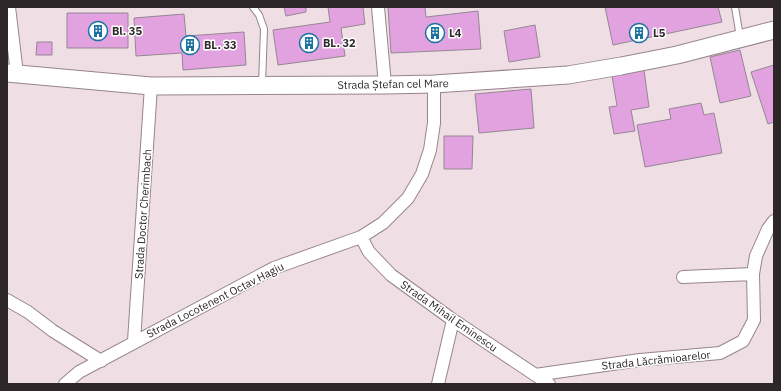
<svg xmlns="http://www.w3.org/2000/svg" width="781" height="391" font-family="'IBM Plex Sans',sans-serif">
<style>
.building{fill:#e1a2df;stroke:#948793}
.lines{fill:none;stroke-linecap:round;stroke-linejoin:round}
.lane-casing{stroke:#96858d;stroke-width:8}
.street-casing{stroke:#96858d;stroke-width:14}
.secondary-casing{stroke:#96858d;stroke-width:19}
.lane{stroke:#fff;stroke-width:6}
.street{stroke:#fff;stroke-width:12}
.secondary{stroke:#fff;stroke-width:17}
.labels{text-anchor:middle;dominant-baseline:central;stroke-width:3;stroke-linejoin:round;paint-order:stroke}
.poi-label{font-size:11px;font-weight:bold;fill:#2d2729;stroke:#fff;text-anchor:start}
.street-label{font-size:11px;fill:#2d2729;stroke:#fff}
</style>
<rect width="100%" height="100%" fill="#f0dee5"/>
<path class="building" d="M 284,7 L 306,7 L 306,12 L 286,16 Z
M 328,7 L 363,7 L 365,24 L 341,28 L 345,56 L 278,65 L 273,30 L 330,22 Z
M 388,7 L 425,7 L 426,17 L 478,11 L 481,49 L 391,53 Z
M 605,7 L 718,7 L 722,22 L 613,45 Z
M 67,13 L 128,13 L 128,48 L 67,48 Z
M 184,14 L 186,36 L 244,32 L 246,65 L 183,70 L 182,53 L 136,56 L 134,18 Z
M 535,25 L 540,57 L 509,62 L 504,31 Z
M 37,42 L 52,42 L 52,55 L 36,55 Z
M 740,50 L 751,96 L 720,103 L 710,57 Z
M 774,65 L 774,122 L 768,124 L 751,72 Z
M 644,70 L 649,107 L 631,110 L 635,131 L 614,134 L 609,107 L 617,106 L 612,76 Z
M 531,89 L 534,128 L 479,133 L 475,94 Z
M 701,103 L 704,115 L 714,113 L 722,153 L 645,167 L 637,125 L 671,119 L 669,109 Z
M 444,136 L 473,136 L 472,169 L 444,169 Z"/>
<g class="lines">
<g class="lane-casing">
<path id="lane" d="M 253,7 L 259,15 L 264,29 L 262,84
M 735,7 L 740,37"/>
</g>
<g class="street-casing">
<path id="street" d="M 9,7 L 17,74
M 378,7 L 385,85
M 361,237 L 369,252 L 391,275 L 453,320 L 549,384
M 683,277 L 753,274
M 7,300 L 28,312 L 53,331 L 101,361
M 134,341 L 151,86
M 535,375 L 640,360 L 720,353 L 743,341 L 754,320 L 753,274 L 756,256 L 768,229 L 774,221
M 65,384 L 79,372 L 274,268 L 361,237 L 383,223 L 408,198 L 422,174 L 430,150 L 434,123 L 434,84
M 438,384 L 453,320"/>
</g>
<g class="secondary-casing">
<path id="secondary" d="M 7,73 L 151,86 L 385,85 L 434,84 L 568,75 L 621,66 L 677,55 L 774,30"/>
</g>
<use href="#lane" class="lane"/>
<use href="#street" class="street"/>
<use href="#secondary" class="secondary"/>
</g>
<defs>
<g id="building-ring" transform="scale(1)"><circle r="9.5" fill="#fff" stroke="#1b73a2" stroke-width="1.5"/><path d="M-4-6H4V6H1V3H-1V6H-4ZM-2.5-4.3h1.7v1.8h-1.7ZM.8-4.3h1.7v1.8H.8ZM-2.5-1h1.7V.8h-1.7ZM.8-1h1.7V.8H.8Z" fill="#1b73a2"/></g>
</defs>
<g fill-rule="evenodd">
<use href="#building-ring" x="98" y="31"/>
<use href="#building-ring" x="435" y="33"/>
<use href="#building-ring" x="639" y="33"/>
<use href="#building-ring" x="309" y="43"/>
<use href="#building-ring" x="190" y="45"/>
</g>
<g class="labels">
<g class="poi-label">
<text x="112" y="31">Bl. 35</text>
<text x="449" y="33">L4</text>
<text x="653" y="33">L5</text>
<text x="323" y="43">BL. 32</text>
<text x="204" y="45">BL. 33</text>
</g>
<g class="street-label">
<text transform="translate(393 84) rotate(-1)">Strada Ștefan cel Mare</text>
<text transform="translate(143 214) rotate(-86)">Strada Doctor Cherimbach</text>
<text transform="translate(215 300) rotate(-27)">Strada Locotenent Octav Hagiu</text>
<text transform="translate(449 316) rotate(35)">Strada Mihail Eminescu</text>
<text transform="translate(656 360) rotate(-6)">Strada Lăcrămioarelor</text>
</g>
</g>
<rect width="781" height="391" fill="none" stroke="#2d2729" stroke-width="16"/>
</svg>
